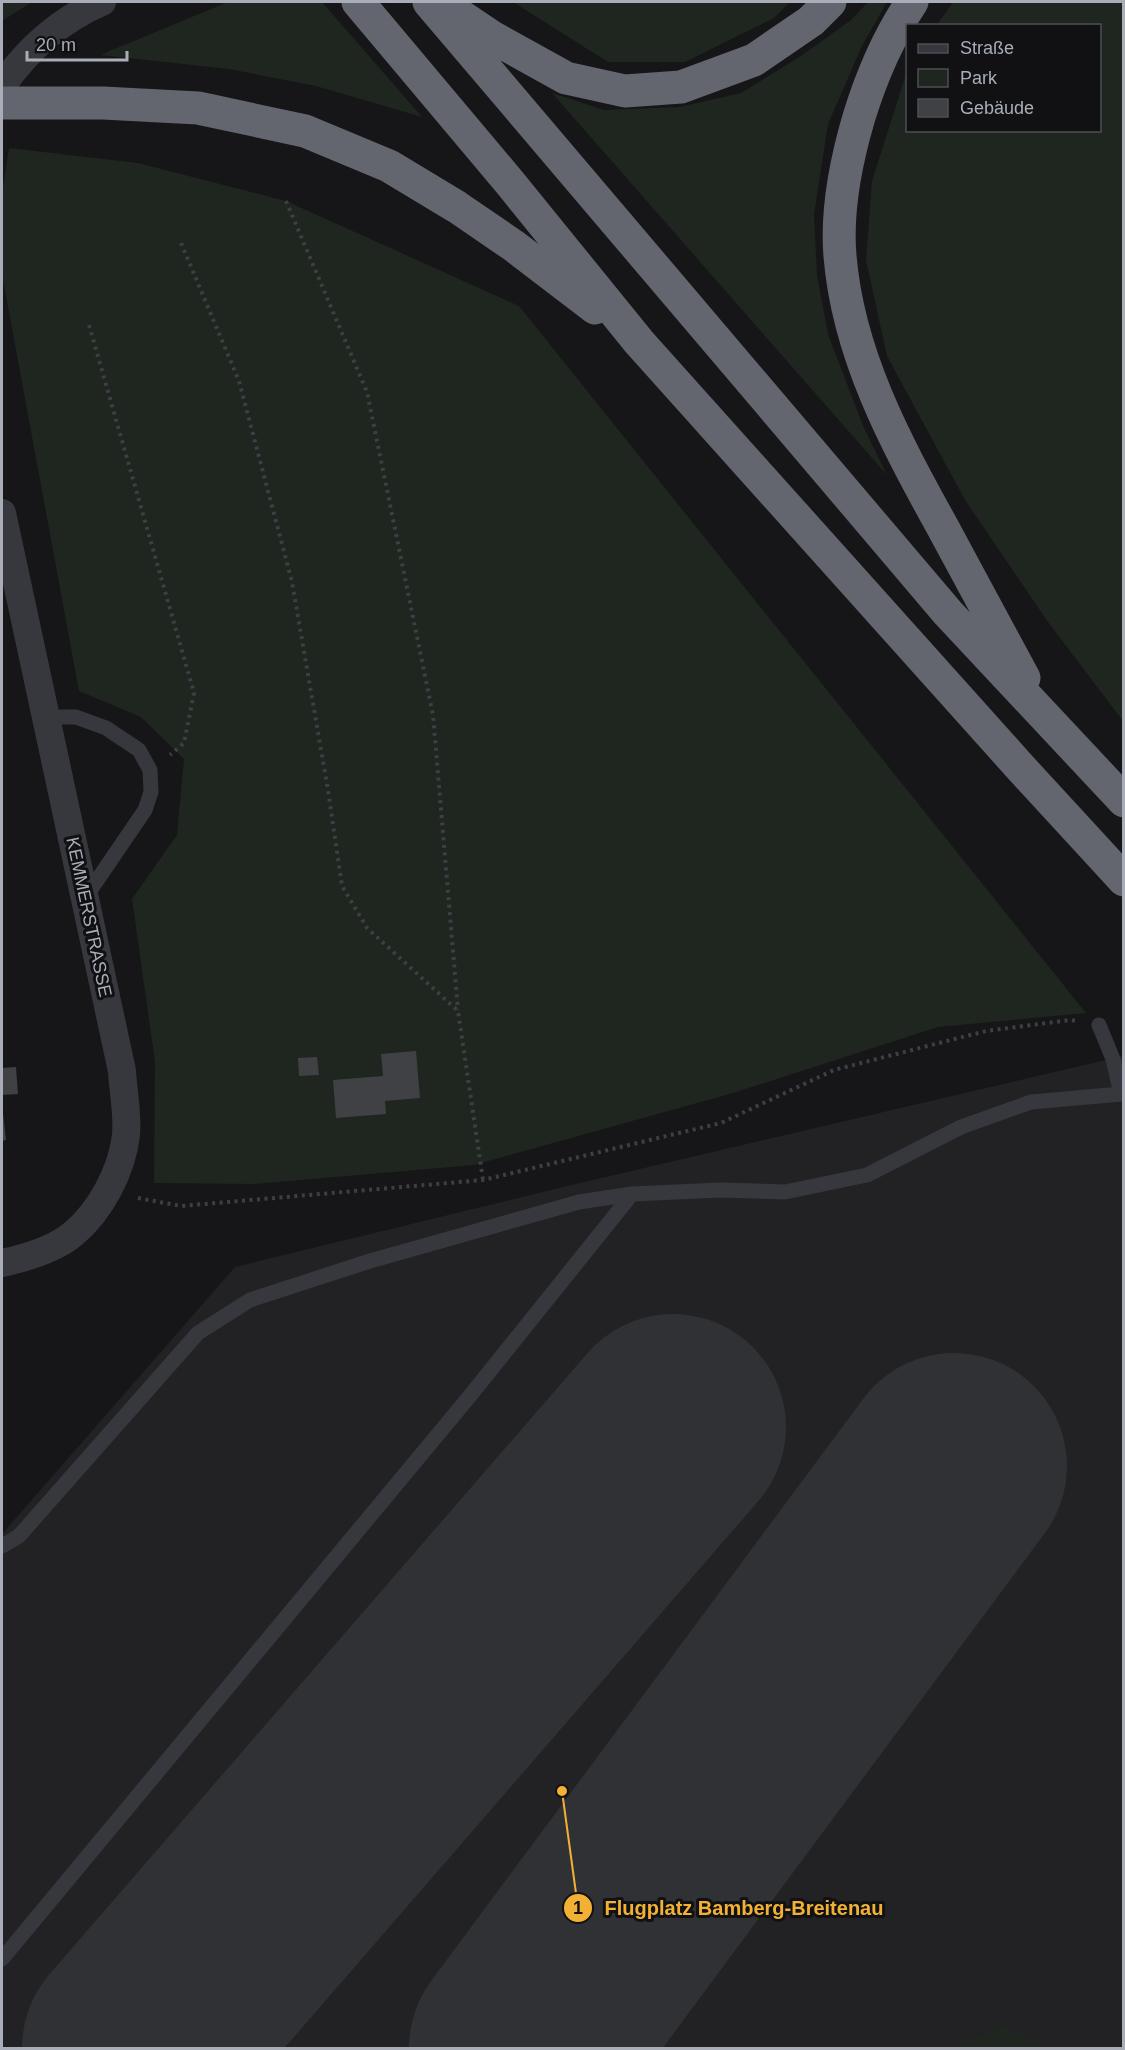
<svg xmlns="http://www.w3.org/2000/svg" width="1125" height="2050" font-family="Helvetica,sans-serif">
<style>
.built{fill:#222225}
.green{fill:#1e261f}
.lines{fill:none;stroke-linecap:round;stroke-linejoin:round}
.runway{stroke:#303135;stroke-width:226}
.building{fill:#404145}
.path{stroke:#3d3f44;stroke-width:4;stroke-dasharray:3 4.5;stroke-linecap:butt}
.service{stroke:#37383d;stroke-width:15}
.minor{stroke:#37383d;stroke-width:28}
.motorway{stroke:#63666e;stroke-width:33}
.labels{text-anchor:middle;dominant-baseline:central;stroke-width:6;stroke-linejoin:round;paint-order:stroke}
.street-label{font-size:18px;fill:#a8adb8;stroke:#111113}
.leader{fill:none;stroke:#f2b134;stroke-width:2}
.callout-dot{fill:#f2b134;stroke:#111113;stroke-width:2}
.mark-label{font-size:18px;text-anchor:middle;font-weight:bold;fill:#111}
.callout-label{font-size:20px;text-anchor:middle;font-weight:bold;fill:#f2b134;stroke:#111113;stroke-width:6;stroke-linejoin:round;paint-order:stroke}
</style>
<rect width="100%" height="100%" fill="#161618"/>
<path class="built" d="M 1123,1056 L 1123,2048 L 2,2048 L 2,1534 L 235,1267 L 567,1186 Z"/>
<path class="green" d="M 2,2 L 32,2 L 2,21 Z
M 228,2 L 322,2 L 422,117 L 316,86 L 229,69 L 100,55 Z
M 513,2 L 790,2 L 774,18 L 685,62 L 608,62 Z
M 868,2 L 887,2 L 862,46 L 828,124 L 814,215 L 817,275 L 828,334 L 863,426 L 887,475 L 552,93 L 604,110 L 679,107 L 741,93 L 801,56 L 851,20 Z
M 953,2 L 1123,2 L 1123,721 L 1048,622 L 965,500 L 887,356 L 866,260 L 872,181 L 907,71 L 908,130 L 1100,130 L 1100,26 L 937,25 Z
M 9,148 L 138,163 L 286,201 L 519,306 L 1086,1013 L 938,1027 L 733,1093 L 474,1165 L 253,1184 L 154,1183 L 155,1062 L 132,899 L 177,835 L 184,759 L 141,717 L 79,691 L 2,274 L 2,193 Z
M 1006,2025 L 1046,2048 L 952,2048 Z"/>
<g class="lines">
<path class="runway" d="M 135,2048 L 673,1427
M 522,2048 L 954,1466"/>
</g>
<path class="building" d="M 416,1051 L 420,1098 L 385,1101 L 386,1114 L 336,1118 L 333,1080 L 383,1076 L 381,1054 Z
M 317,1057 L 319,1075 L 299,1076 L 298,1058 Z
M 16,1067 L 18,1094 L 2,1095 L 2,1068 Z
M 2,1113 L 3,1113 L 6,1140 L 2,1141 Z"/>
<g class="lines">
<path class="path" d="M 286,201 L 367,392 L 433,715 L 458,1010
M 181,243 L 239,381 L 292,582 L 328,790 L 342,886 L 367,928 L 458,1011 L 483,1180
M 89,325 L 194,693 L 184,743 L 170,755
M 138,1198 L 181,1206 L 483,1180 L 721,1123 L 834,1070 L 986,1031 L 1070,1020 L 1077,1021"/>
<path class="service" d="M 45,717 L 76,717 L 106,728 L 139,750 L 150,770 L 151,792 L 145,810 L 85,898
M 2,1546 L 19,1536 L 198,1333 L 250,1300 L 370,1261 L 579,1202 L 632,1194 L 720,1190 L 785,1192 L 867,1175 L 961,1127 L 1031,1102 L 1121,1094 L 1113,1059 L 1099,1025
M 2,1959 L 469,1397 L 632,1194"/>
<path class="minor" d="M 2,86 C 27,50 60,20 102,2
M 2,513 L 122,1071 C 123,1091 128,1114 126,1135 C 122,1170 101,1211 73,1234 C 54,1250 25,1258 2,1263"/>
<path class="motorway" d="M 358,2 L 511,184 L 639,342 L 1020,767 L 1124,880
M 429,2 L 948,613 L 1124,801
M 912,2 C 889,36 871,78 859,117 C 846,161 836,209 840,256 C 848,354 895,441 942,526 C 969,577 997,627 1024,678
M 449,8 L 492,37 L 566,78 L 625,91 L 681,87 L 754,60 L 811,21 L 830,2
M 2,103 L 103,103 L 198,108 L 305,131 L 389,166 L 457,207 L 514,246 L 595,308"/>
</g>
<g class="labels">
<g class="street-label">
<text transform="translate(89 917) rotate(78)">KEMMERSTRASSE</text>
</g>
</g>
<path class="leader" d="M562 1791L578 1908"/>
<g class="callout-dot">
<circle cx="562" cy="1791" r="6"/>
<circle cx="578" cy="1908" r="15"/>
</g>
<g class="mark-label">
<text x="578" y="1914">1</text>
</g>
<g class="callout-label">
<text x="744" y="1915">Flugplatz Bamberg-Breitenau</text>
</g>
<rect width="1125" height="2050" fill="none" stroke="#a8adb8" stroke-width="6"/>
<rect x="906" y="24" width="195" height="108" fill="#111113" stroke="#4d4f55" stroke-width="1.5"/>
<rect x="918" y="44" width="30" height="9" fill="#37383d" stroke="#4d4f55" stroke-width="1.5"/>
<text x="960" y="54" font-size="18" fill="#a8adb8">Straße</text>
<rect x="918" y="69" width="30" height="18" fill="#1e261f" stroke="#4d4f55" stroke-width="1.5"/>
<text x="960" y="84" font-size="18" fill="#a8adb8">Park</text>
<rect x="918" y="99" width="30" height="18" fill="#404145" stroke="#4d4f55" stroke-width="1.5"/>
<text x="960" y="114" font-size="18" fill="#a8adb8">Gebäude</text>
<path d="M27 51v9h100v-9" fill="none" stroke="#a8adb8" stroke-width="3"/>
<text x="36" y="51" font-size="18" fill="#a8adb8" stroke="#111113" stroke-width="4.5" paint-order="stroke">20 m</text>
</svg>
